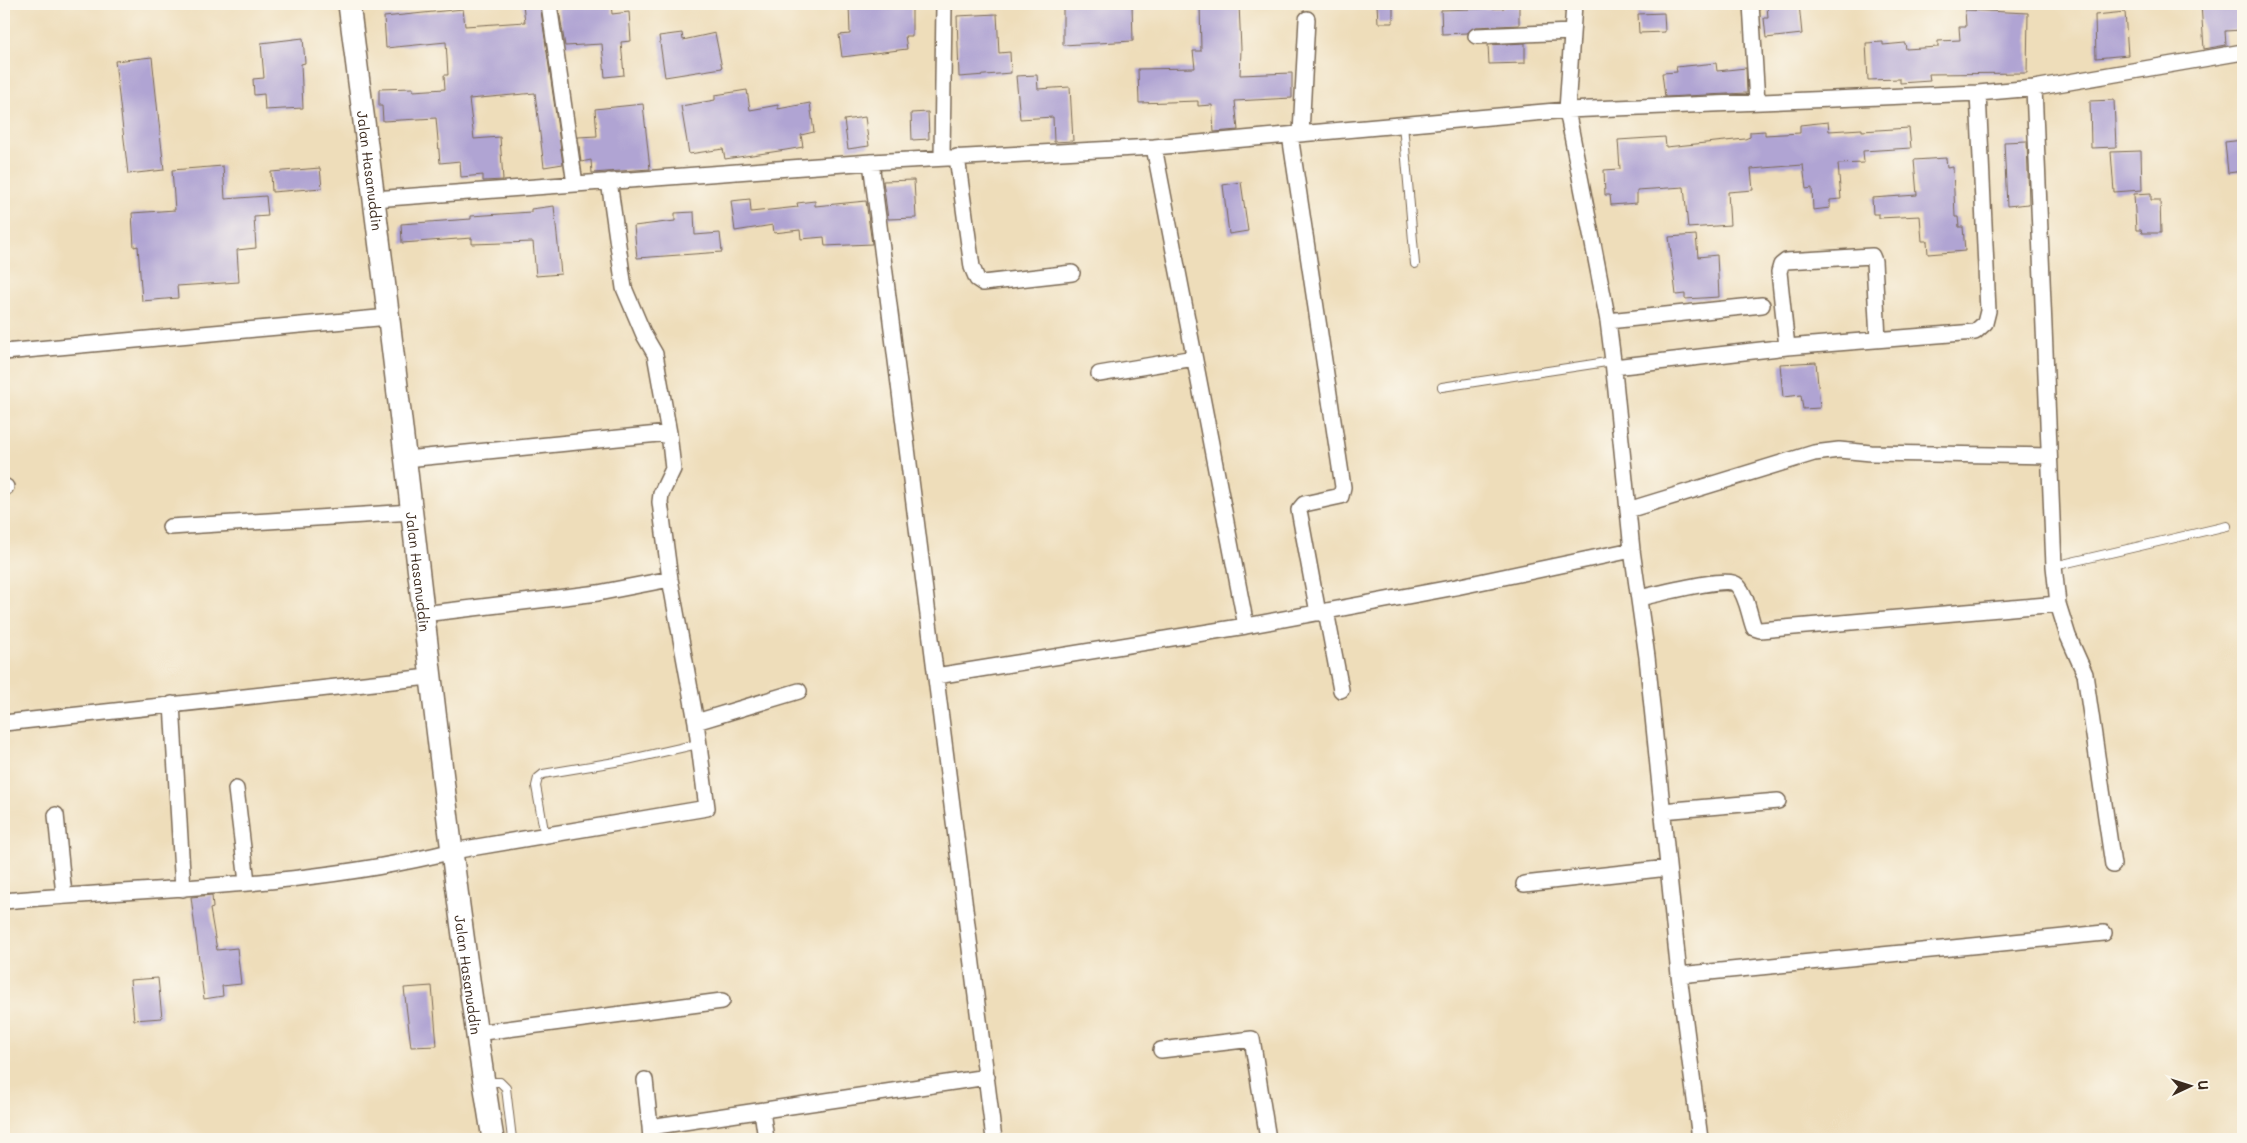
<svg xmlns="http://www.w3.org/2000/svg" width="2247" height="1143" font-family="Mali,sans-serif">
<style>
.building{fill:#b0a4d3}
.lines{fill:none;stroke-linecap:round;stroke-linejoin:round}
.service-casing{stroke:#7a6955;stroke-width:10}
.minor-casing{stroke:#7a6955;stroke-width:18}
.secondary-casing{stroke:#7a6955;stroke-width:24}
.service{stroke:#fff;stroke-width:8}
.minor{stroke:#fff;stroke-width:15}
.secondary{stroke:#fff;stroke-width:21}
.labels{text-anchor:middle;dominant-baseline:central;stroke-width:4;stroke-linejoin:round;paint-order:stroke}
.street-label{font-size:14px;fill:#3b2a1e;stroke:#fbf7ec}
</style>
<rect width="100%" height="100%" fill="#fbf7ec"/>
<filter id="ink" filterUnits="userSpaceOnUse"><feTurbulence type="fractalNoise" baseFrequency=".02" numOctaves="2"/><feDisplacementMap in="SourceGraphic" scale="10" xChannelSelector="R" yChannelSelector="G"/><feConvolveMatrix kernelMatrix="1 2 1 2 8 2 1 2 1" color-interpolation-filters="sRGB"/></filter>
<filter id="wash" filterUnits="userSpaceOnUse"><feTurbulence type="fractalNoise" baseFrequency=".0096" numOctaves="4" result="noise"/><feDisplacementMap in="SourceGraphic" scale="20" xChannelSelector="R" yChannelSelector="G"/><feGaussianBlur stdDeviation="1.12" result="paint"/><feColorMatrix in="noise" values="0 0 0 0 0 0 0 0 0 0 0 0 0 0 0 0 0 1.4 0 .05"/><feComposite in="paint" operator="in"/></filter>
<g filter="url(#wash)">
<rect width="100%" height="100%" fill="#eeddba"/>
<g id="blocks">
<path class="building" d="M 523,4 L 540,4 L 563,164 L 544,167 L 535,93 L 469,99 L 474,139 L 500,137 L 503,180 L 483,181 L 483,175 L 461,177 L 460,161 L 440,163 L 436,118 L 383,121 L 382,106 L 379,106 L 379,89 L 413,88 L 413,91 L 445,89 L 444,75 L 448,75 L 446,42 L 386,48 L 384,17 L 463,9 L 465,26 L 525,22 Z
M 558,4 L 611,4 L 612,14 L 629,12 L 631,41 L 621,42 L 624,75 L 605,77 L 602,44 L 565,46 Z
M 849,4 L 901,4 L 901,9 L 912,8 L 912,36 L 905,36 L 907,49 L 842,57 L 839,35 L 850,34 Z
M 1063,4 L 1132,4 L 1133,41 L 1063,45 Z
M 1200,4 L 1239,4 L 1241,49 L 1240,75 L 1292,73 L 1292,98 L 1235,101 L 1238,130 L 1214,132 L 1212,105 L 1198,106 L 1198,101 L 1139,103 L 1138,69 L 1195,68 L 1193,51 L 1201,51 Z
M 1377,4 L 1393,4 L 1393,23 L 1378,23 Z
M 1503,4 L 1519,4 L 1519,25 L 1476,27 L 1467,33 L 1442,34 L 1441,10 L 1504,8 Z
M 1767,4 L 1799,4 L 1802,34 L 1766,38 L 1764,18 L 1768,18 Z
M 2201,4 L 2219,4 L 2219,7 L 2242,5 L 2243,30 L 2225,31 L 2226,45 L 2204,49 Z
M 1965,10 L 2028,13 L 2027,73 L 1929,74 L 1930,81 L 1900,83 L 1900,79 L 1868,80 L 1866,43 L 1883,42 L 1883,45 L 1905,43 L 1906,49 L 1938,47 L 1938,41 L 1960,40 L 1959,27 L 1966,27 Z
M 2125,12 L 2128,55 L 2096,58 L 2095,15 Z
M 1664,13 L 1665,32 L 1639,33 L 1638,14 Z
M 997,14 L 999,53 L 1010,52 L 1011,73 L 959,77 L 957,16 Z
M 682,33 L 683,40 L 715,33 L 722,68 L 665,77 L 659,36 Z
M 303,38 L 305,63 L 301,64 L 303,108 L 265,110 L 264,94 L 254,95 L 253,79 L 264,78 L 261,43 Z
M 1525,43 L 1525,63 L 1489,64 L 1488,45 Z
M 152,57 L 164,170 L 128,174 L 115,61 Z
M 1716,63 L 1717,71 L 1746,68 L 1747,93 L 1665,97 L 1662,73 L 1677,72 L 1676,67 Z
M 1037,75 L 1038,89 L 1070,87 L 1073,141 L 1054,142 L 1053,117 L 1020,119 L 1016,76 Z
M 747,90 L 750,110 L 778,105 L 778,109 L 810,103 L 814,132 L 801,135 L 803,147 L 786,150 L 725,159 L 723,149 L 689,154 L 681,106 L 715,100 L 715,95 Z
M 2114,100 L 2116,147 L 2091,148 L 2090,101 Z
M 643,104 L 650,169 L 592,173 L 591,160 L 581,162 L 578,137 L 597,136 L 595,109 Z
M 928,112 L 929,139 L 912,140 L 911,113 Z
M 865,117 L 869,146 L 848,149 L 844,120 Z
M 1828,122 L 1829,131 L 1862,129 L 1862,131 L 1909,128 L 1911,148 L 1863,151 L 1864,163 L 1838,164 L 1841,199 L 1830,200 L 1830,208 L 1813,210 L 1812,188 L 1806,189 L 1803,165 L 1751,169 L 1753,190 L 1728,192 L 1730,225 L 1688,228 L 1684,187 L 1637,190 L 1637,203 L 1611,205 L 1610,195 L 1605,195 L 1604,170 L 1620,169 L 1618,140 L 1665,137 L 1666,147 L 1745,139 L 1750,137 L 1750,132 L 1765,131 L 1765,135 L 1800,133 L 1800,125 Z
M 2243,140 L 2243,171 L 2228,173 L 2225,142 Z
M 2027,141 L 2029,204 L 2007,206 L 2004,142 Z
M 2141,151 L 2142,190 L 2114,192 L 2111,152 Z
M 1946,158 L 1947,168 L 1953,167 L 1955,217 L 1958,217 L 1959,227 L 1963,227 L 1965,251 L 1928,254 L 1927,241 L 1922,241 L 1920,216 L 1879,218 L 1879,214 L 1873,214 L 1872,198 L 1917,195 L 1914,160 Z
M 223,166 L 225,199 L 266,196 L 268,216 L 254,217 L 256,248 L 237,250 L 239,282 L 177,286 L 178,298 L 142,301 L 138,246 L 134,247 L 132,213 L 175,210 L 172,170 Z
M 320,168 L 322,188 L 272,192 L 271,172 Z
M 914,180 L 916,218 L 888,219 L 883,181 Z
M 1241,182 L 1248,231 L 1229,234 L 1223,185 Z
M 2151,193 L 2151,200 L 2160,200 L 2161,233 L 2142,233 L 2141,230 L 2136,230 L 2134,194 Z
M 750,199 L 751,212 L 798,207 L 797,203 L 815,201 L 815,206 L 866,201 L 872,244 L 825,246 L 824,237 L 801,239 L 800,230 L 774,233 L 773,225 L 735,231 L 731,201 Z
M 554,206 L 561,274 L 536,276 L 533,242 L 472,244 L 472,238 L 402,243 L 401,224 L 471,219 L 471,216 L 531,212 L 531,209 Z
M 694,212 L 695,235 L 720,233 L 722,252 L 637,258 L 634,226 L 675,221 L 675,213 Z
M 1696,235 L 1698,257 L 1717,255 L 1719,297 L 1685,299 L 1685,294 L 1676,295 L 1669,237 Z
M 1816,362 L 1820,408 L 1803,409 L 1801,395 L 1783,397 L 1780,364 Z
M 212,895 L 213,908 L 210,909 L 217,950 L 237,948 L 241,984 L 222,986 L 223,996 L 204,999 L 191,897 Z
M 158,978 L 162,1018 L 134,1020 L 130,980 Z
M 432,986 L 437,1046 L 411,1047 L 404,988 Z"/>
</g>
</g>
<g filter="url(#ink)">
<use href="#blocks" fill-opacity="0" stroke="#7a6955" stroke-width="1"/>
<g class="lines">
<g class="service-casing">
<path id="service" d="M 1403,124 L 1415,264
M 1442,387 L 1613,361
M 2054,566 L 2227,526
M 545,836 L 536,786 L 538,778 L 543,774 L 627,760 L 698,744
M 486,1082 L 500,1082 L 506,1088 L 512,1139"/>
</g>
<g class="minor-casing">
<path id="minor" d="M 549,4 L 575,184
M 1574,4 L 1567,110 L 1608,321 L 1613,361 L 1632,550 L 1647,657 L 1679,975 L 1700,1139
M 1751,4 L 1757,102
M 1476,36 L 1572,32
M 1301,133 L 1307,19
M 1290,135 L 1343,487 L 1341,496 L 1304,504 L 1299,510 L 1318,613
M 1154,147 L 1246,626
M 957,157 L 972,267 L 977,279 L 983,283 L 1072,273
M 942,158 L 944,4
M 871,162 L 994,1139
M 374,199 L 871,162 L 1154,147 L 1567,110 L 1978,93 L 2034,88 L 2243,52
M 1608,321 L 1762,305
M 1787,347 L 1779,272 L 1781,265 L 1786,261 L 1872,256 L 1874,261 L 1878,340
M 4,352 L 389,317
M 1614,367 L 1787,347 L 1975,332 L 1985,323 L 1988,311 L 1978,93
M 1099,374 L 1194,358
M 406,459 L 669,433
M 4,487 L 6,487
M 1628,510 L 1814,453 L 1839,450 L 1871,453 L 2049,456
M 170,527 L 412,512
M 1639,598 C 1655,595 1728,575 1737,585 C 1747,595 1749,615 1754,628 L 1760,630 L 2058,604 L 2054,566 L 2034,88
M 2058,604 L 2068,636 L 2085,674 L 2113,865
M 1326,611 L 1341,690
M 423,614 L 598,593 L 670,579
M 936,676 L 1246,626 L 1456,587 L 1632,550
M 172,704 L 183,889
M 696,722 L 799,691
M 4,723 L 429,677
M 236,789 L 247,882
M 1662,811 L 1778,801
M 56,815 L 64,895
M 1524,884 L 1668,868
M 4,901 C 154,887 306,888 453,851 L 707,808 L 696,722 L 670,579 L 660,502 L 661,494 L 673,469 L 669,433 L 655,354 L 644,335 L 624,288 L 609,181
M 1679,975 L 2104,933
M 476,1033 L 722,1001
M 1161,1050 L 1252,1039 L 1268,1139
M 645,1080 L 650,1127
M 762,1111 L 766,1139
M 651,1139 L 650,1127 L 987,1077"/>
</g>
<g class="secondary-casing">
<g id="secondary">
<path id="s1" d="M 349,4 C 368,154 388,304 405,455 C 432,683 456,912 493,1139"/>
</g>
</g>
<use href="#service" class="service"/>
<use href="#minor" class="minor"/>
<use href="#secondary" class="secondary"/>
</g>
</g>
<g class="labels">
<g class="street-label">
<text stroke="none"><textPath href="#s1" startOffset="168">Jalan Hasanuddin</textPath></text>
<text stroke="none"><textPath href="#s1" startOffset="572">Jalan Hasanuddin</textPath></text>
<text stroke="none"><textPath href="#s1" startOffset="978">Jalan Hasanuddin</textPath></text>
</g>
</g>
<rect width="2247" height="1143" fill="none" stroke="#fbf7ec" stroke-width="20"/>
<g transform="translate(2190 1086) rotate(86)" stroke="#fbf7ec" stroke-width="4" paint-order="stroke">
<path d="M0-4L9 19L0 12L-9 19Z" fill="#3b2a1e"/>
<text y="-8" font-size="14" font-weight="bold" text-anchor="middle" fill="#3b2a1e">U</text>
</g>
</svg>
